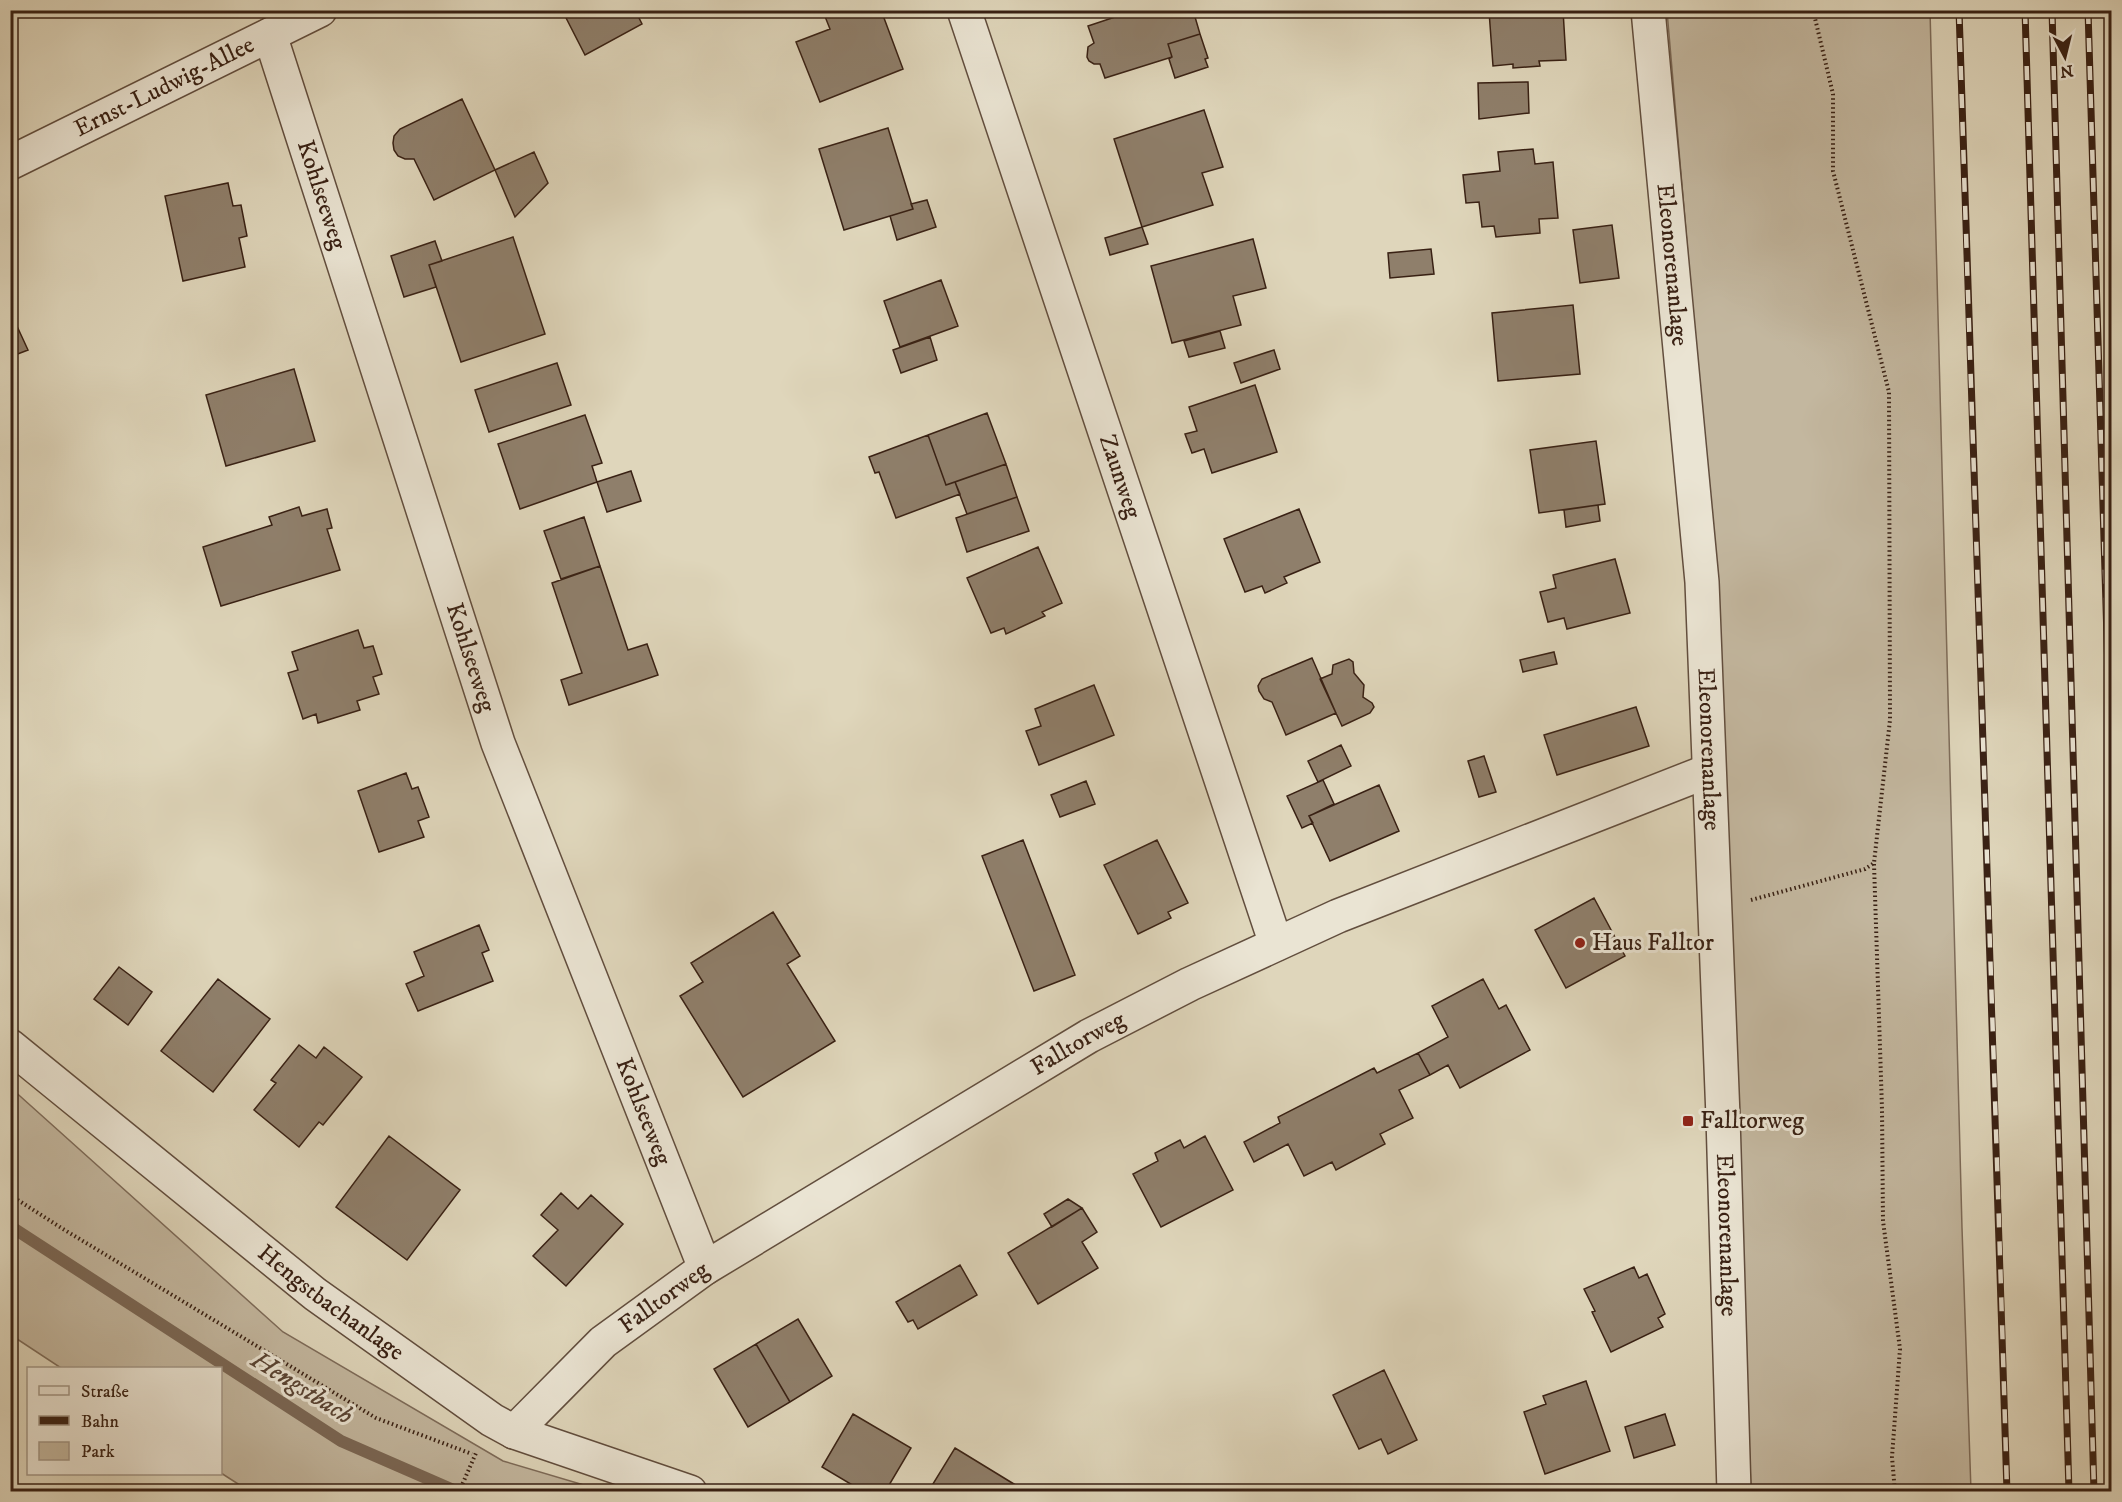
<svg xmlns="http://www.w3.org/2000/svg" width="2122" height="1502" font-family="'IM FELL DW Pica',serif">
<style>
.green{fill:#c3b79f;stroke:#7e6c5a;stroke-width:1.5}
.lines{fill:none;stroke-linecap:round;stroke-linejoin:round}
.stream{stroke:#7b6856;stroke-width:12}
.building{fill:#8f7f6b;stroke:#392114;stroke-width:1.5}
.minor-casing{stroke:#624e3e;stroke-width:36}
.path{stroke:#392114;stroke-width:4;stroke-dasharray:1.5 3;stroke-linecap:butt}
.minor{stroke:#eae4d3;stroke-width:33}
.rail-casing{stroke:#392114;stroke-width:7}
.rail{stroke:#eae4d3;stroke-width:4.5;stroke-dasharray:14;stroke-linecap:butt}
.poi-dot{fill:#8f2418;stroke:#eae4d3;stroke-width:2}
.labels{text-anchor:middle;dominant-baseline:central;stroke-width:6;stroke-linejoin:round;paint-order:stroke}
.street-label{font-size:24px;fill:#392114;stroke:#eae4d3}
.poi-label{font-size:24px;fill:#392114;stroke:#eae4d3;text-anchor:start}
.water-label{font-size:26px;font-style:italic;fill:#5a4535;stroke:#eae4d3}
</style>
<rect width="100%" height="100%" fill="#dfd6bb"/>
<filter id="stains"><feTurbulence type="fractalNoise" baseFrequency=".00333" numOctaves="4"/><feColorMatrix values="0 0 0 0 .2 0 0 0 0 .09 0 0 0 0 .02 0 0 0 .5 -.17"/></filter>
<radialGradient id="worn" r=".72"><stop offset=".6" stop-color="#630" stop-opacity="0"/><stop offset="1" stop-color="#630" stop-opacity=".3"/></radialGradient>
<path class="green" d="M 1667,11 L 1930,11 L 1962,1228 L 1971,1491 L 1751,1491 L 1716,581 Z
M 11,1088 L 283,1332 L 503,1461 L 604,1491 L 249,1491 L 221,1473 L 220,1368 L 61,1368 L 11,1335 Z"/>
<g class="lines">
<path class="stream" d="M 10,1226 L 341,1441 L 458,1492"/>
</g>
<path class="building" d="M 562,10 L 635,10 L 642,24 L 585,55 Z
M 833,10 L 865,10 L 866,14 L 881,10 L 903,69 L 820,102 L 796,42 L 830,29 L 824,14 Z
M 1136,10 L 1193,10 L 1200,34 L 1168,44 L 1172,57 L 1105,78 L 1100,64 L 1094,64 L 1089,61 L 1087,57 L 1088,47 L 1094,43 L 1088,26 Z
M 1563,10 L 1566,60 L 1539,61 L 1540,66 L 1513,68 L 1513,64 L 1493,66 L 1489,11 Z
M 1200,34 L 1208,58 L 1205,59 L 1208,67 L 1175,78 L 1169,59 L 1172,57 L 1168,44 Z
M 1528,82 L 1529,113 L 1479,119 L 1478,83 Z
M 462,99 L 495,170 L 434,200 L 414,159 L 405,159 L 398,156 L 394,150 L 393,143 L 394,136 L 400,129 Z
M 1204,110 L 1223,167 L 1202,173 L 1213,205 L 1142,227 L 1114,139 Z
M 888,128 L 913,209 L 844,230 L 819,149 Z
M 1533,149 L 1535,164 L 1553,162 L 1558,218 L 1539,219 L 1540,233 L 1496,237 L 1494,226 L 1482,227 L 1479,202 L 1466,203 L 1463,175 L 1500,171 L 1498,152 Z
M 534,152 L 548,183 L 515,217 L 495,170 Z
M 228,183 L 233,206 L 241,205 L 247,236 L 239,238 L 245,267 L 183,281 L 165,196 Z
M 927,200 L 936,227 L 897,240 L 890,216 L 913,209 L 911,204 Z
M 1612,225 L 1619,278 L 1580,283 L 1573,230 Z
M 1142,227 L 1148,244 L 1110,255 L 1105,238 Z
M 513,237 L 545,334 L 461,362 L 429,265 Z
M 1253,239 L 1266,288 L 1233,296 L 1241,325 L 1172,343 L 1151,266 Z
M 435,241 L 442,261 L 429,265 L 436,287 L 404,297 L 391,256 Z
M 1431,249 L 1434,274 L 1390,278 L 1388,253 Z
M 941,280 L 958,326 L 900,347 L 884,301 Z
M 1573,305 L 1580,374 L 1498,381 L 1492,313 Z
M 10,311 L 28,350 L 10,357 Z
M 1220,331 L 1225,348 L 1189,357 L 1184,341 Z
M 930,337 L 937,360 L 901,373 L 893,350 Z
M 1274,350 L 1280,369 L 1241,383 L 1234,363 Z
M 557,363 L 571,405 L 489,432 L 475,390 Z
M 294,369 L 315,441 L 226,466 L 206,395 Z
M 1255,385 L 1277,452 L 1212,473 L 1204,449 L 1192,453 L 1185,434 L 1197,431 L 1189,407 Z
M 987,413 L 1006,464 L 946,485 L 928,435 Z
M 585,415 L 602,463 L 592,466 L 597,482 L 520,509 L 498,444 Z
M 928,435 L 946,485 L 955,482 L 960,494 L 896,518 L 879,472 L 875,473 L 869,457 Z
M 1596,441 L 1605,504 L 1539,513 L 1530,450 Z
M 1006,464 L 1017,497 L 967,514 L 955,482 Z
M 631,471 L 641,501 L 607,512 L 597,482 Z
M 1017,497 L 1029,531 L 967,552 L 956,518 Z
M 1598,505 L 1600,521 L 1566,527 L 1564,510 Z
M 299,507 L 302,516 L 327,509 L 332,528 L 327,529 L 340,570 L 221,606 L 203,547 L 272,525 L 269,517 Z
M 1299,509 L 1320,562 L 1284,577 L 1287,583 L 1265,593 L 1262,586 L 1245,592 L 1224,539 Z
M 584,517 L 600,566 L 561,579 L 544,531 Z
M 1038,547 L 1062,603 L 1042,612 L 1045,616 L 1006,634 L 1004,628 L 991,633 L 967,578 Z
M 1615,559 L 1630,613 L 1567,629 L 1564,618 L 1548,622 L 1540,592 L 1556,588 L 1553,575 Z
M 600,566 L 628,650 L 647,644 L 658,675 L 569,705 L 561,680 L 582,673 L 552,583 Z
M 358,630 L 364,648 L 373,646 L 382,674 L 373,677 L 379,694 L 357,701 L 360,710 L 318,723 L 316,714 L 303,719 L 288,673 L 298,670 L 292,652 Z
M 1554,652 L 1557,664 L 1523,672 L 1520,660 Z
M 1312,658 L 1336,713 L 1286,735 L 1272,702 L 1264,699 L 1259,691 L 1258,686 L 1262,679 Z
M 1349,659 L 1353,662 L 1354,673 L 1364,685 L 1363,697 L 1372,703 L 1374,707 L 1370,713 L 1342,726 L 1320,679 L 1332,674 L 1333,665 Z
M 1094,685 L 1114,735 L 1039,765 L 1026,731 L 1041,726 L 1035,709 Z
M 1636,707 L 1649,746 L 1557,775 L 1544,735 Z
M 1341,745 L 1351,766 L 1318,782 L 1308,761 Z
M 1484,756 L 1496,792 L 1479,797 L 1468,761 Z
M 406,773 L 412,789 L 418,787 L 429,817 L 418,821 L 424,837 L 379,852 L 358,791 Z
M 1323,780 L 1334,804 L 1309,816 L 1313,823 L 1302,828 L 1287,796 Z
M 1086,781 L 1095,804 L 1060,817 L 1051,795 Z
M 1379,785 L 1399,831 L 1330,861 L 1309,816 Z
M 1023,840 L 1075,975 L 1034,991 L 982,856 Z
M 1157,840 L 1188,903 L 1168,912 L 1171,918 L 1138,934 L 1104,865 Z
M 1594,898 L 1625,956 L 1566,988 L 1535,930 Z
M 773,912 L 800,956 L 787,964 L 835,1041 L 743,1097 L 680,996 L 703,982 L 691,963 Z
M 479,925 L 489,950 L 482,953 L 493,981 L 418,1011 L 406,984 L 424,976 L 414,952 Z
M 119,967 L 152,992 L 128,1025 L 94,999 Z
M 218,979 L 270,1019 L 213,1092 L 161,1051 Z
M 1483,979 L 1499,1009 L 1506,1005 L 1530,1050 L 1460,1088 L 1448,1065 L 1430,1075 L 1418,1053 L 1448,1037 L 1432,1006 Z
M 299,1045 L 316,1058 L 324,1047 L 362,1077 L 323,1125 L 319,1122 L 299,1147 L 254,1110 L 276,1083 L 271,1080 Z
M 1418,1053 L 1430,1075 L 1399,1090 L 1413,1118 L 1380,1134 L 1385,1144 L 1336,1170 L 1332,1162 L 1304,1176 L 1288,1144 L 1254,1162 L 1244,1142 L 1280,1123 L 1278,1117 L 1374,1068 L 1377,1073 Z
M 389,1136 L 460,1190 L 407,1260 L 336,1207 Z
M 1205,1136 L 1233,1190 L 1161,1227 L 1133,1174 L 1158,1161 L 1155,1153 L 1180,1140 L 1184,1148 Z
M 561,1193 L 578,1209 L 591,1195 L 623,1224 L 566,1286 L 533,1256 L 558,1230 L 541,1215 Z
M 1068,1199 L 1082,1208 L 1052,1227 L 1044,1214 Z
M 1082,1208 L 1097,1232 L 1082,1242 L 1098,1268 L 1038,1304 L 1008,1253 Z
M 960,1265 L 977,1295 L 918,1329 L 913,1320 L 908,1322 L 896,1302 Z
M 1634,1267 L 1639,1278 L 1647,1274 L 1665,1314 L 1658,1318 L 1663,1327 L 1611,1352 L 1592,1312 L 1595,1311 L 1584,1289 Z
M 798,1319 L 832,1376 L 790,1402 L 756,1344 Z
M 756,1344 L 790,1402 L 748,1427 L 714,1369 Z
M 1384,1370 L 1417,1440 L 1388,1454 L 1381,1439 L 1359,1449 L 1333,1395 Z
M 1586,1381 L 1610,1451 L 1545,1474 L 1524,1412 L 1546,1404 L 1543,1396 Z
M 853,1414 L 911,1448 L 885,1492 L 864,1492 L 822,1467 Z
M 1665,1414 L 1675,1445 L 1634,1458 L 1625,1427 Z
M 955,1448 L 1027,1492 L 928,1492 Z"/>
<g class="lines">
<g class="minor-casing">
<g id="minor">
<path id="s1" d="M 964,10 L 1276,944"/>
<path id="s2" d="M 1648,10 L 1702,582 L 1723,1117 L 1734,1492"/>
<path id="s3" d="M 270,35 L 498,743 L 705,1268"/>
<path id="s4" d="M 10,163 L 320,10"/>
<path id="s5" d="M 10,1046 L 315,1294 L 492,1420 L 514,1432 L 690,1492"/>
<path id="s6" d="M 514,1432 L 603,1342 L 705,1268 L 1089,1036 L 1190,984 L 1338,916 L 1708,771"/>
</g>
</g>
<path class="path" d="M 1874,864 L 1882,1109 L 1883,1221 L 1900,1349 L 1892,1457 L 1895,1492
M 1751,900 L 1865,869 L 1874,863 L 1890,720 L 1889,392 L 1833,171 L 1833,94 L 1813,10
M 10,1195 L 63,1229 L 376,1418 L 472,1454
M 459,1492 L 476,1453"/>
<use href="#minor" class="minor"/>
<g class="rail-casing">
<path id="rail" d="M 1959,10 C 1974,504 1993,998 2007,1492
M 2025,10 L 2069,1492
M 2052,10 L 2094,1492
M 2088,10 L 2112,804"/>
</g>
<use href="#rail" class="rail"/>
</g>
<g class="poi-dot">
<circle cx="1580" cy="943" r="6"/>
<rect x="1682" y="1115" width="12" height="12" rx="3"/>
</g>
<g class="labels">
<g class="street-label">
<text stroke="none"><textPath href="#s4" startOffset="172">Ernst-Ludwig-Allee</textPath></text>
<text stroke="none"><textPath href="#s3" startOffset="168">Kohlseeweg</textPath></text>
<text stroke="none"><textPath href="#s2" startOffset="256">Eleonorenanlage</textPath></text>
<text stroke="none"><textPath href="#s1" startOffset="492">Zaunweg</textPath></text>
<text stroke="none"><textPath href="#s3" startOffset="654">Kohlseeweg</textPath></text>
<text stroke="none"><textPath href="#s2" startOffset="742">Eleonorenanlage</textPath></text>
<text stroke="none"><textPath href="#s6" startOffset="688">Falltorweg</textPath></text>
<text stroke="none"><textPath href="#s3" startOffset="1140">Kohlseeweg</textPath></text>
<text stroke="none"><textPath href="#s2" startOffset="1228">Eleonorenanlage</textPath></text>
<text stroke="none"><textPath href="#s6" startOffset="202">Falltorweg</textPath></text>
<text stroke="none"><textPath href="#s5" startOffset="411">Hengstbachanlage</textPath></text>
</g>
<g class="poi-label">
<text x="1592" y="943">Haus Falltor</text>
<text x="1700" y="1121">Falltorweg</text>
</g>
<g class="water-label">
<text transform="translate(302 1388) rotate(32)">Hengstbach</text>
</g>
</g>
<rect width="2122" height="1502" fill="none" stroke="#dfd6bb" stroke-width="36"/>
<rect x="12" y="12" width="2098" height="1478" fill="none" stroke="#392114" stroke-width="3"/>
<rect x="18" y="18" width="2086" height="1466" fill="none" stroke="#392114" stroke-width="1.5"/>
<rect x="27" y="1367" width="195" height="108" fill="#eae4d3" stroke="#a39687" stroke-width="1.5"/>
<rect x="39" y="1386" width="30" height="9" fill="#eae4d3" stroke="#a39687" stroke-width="1.5"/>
<text x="81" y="1397" font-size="18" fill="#392114">Straße</text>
<rect x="39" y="1416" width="30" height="9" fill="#392114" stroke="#a39687" stroke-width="1.5"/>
<text x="81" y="1427" font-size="18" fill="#392114">Bahn</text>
<rect x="39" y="1442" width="30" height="18" fill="#c3b79f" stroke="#a39687" stroke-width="1.5"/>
<text x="81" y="1457" font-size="18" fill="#392114">Park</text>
<g transform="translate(2065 57) rotate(173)" stroke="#eae4d3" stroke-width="4.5" paint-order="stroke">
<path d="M0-4.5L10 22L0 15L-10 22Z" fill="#392114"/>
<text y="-9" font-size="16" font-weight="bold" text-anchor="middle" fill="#392114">N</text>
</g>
<rect width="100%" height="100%" filter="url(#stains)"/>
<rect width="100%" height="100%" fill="url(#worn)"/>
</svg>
